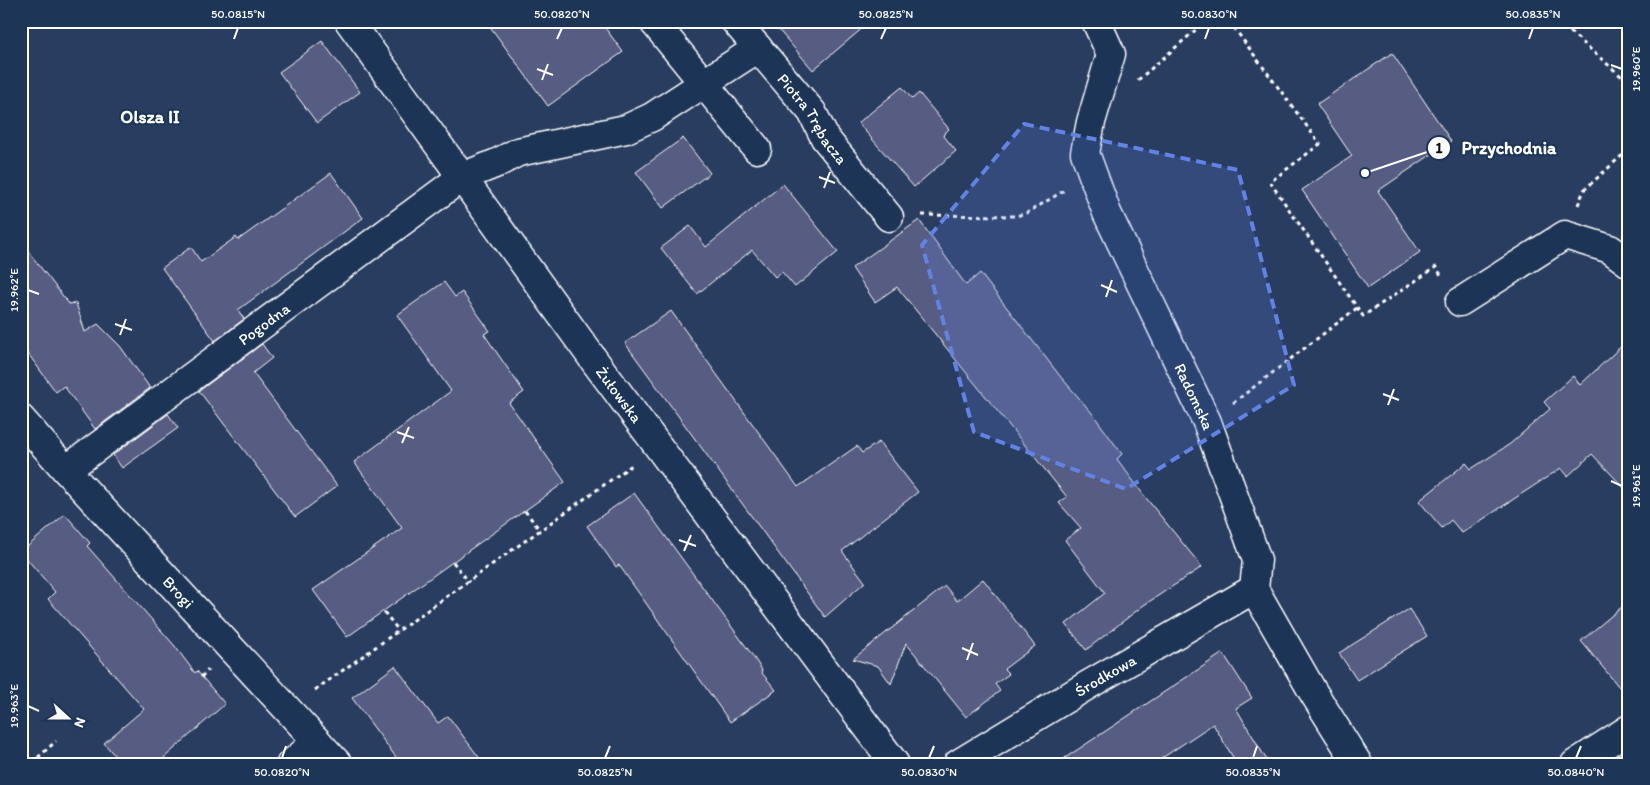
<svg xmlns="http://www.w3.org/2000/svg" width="1650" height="785" font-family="Itim,sans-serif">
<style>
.building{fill:#575c82;stroke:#fff}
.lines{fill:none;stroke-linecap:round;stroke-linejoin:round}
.minor-casing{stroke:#fff;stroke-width:31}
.path{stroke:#fff;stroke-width:3;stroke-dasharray:4 4;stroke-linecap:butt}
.minor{stroke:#1d3557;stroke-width:28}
.marked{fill:#6183e4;fill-opacity:0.2;stroke:#6183e4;stroke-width:4;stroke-dasharray:10 6;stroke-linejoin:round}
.ticks{fill:none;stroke:#fff;stroke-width:2}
.labels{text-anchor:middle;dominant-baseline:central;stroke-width:4;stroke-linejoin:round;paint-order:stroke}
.street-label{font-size:16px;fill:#fff;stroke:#1d3557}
.neighbourhood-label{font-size:18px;font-weight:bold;fill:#fff;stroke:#1d3557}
.leader{fill:none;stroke:#fff;stroke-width:2}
.callout-dot{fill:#fff;stroke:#1d3557;stroke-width:2}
.mark-label{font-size:15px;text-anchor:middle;font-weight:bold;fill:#111}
.callout-label{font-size:18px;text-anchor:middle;font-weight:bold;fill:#fff;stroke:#1d3557;stroke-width:4;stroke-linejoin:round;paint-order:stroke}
.neatline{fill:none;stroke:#fff;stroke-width:2}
.ticks-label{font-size:12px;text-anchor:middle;fill:#fff}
</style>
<rect width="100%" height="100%" fill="#293d60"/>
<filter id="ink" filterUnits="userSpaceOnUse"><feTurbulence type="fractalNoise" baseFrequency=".02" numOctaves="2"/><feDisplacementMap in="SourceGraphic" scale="10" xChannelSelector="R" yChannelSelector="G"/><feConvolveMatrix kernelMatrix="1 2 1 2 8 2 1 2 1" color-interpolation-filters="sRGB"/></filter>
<g filter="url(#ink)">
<path class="building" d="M 486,21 L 600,21 L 623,52 L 548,106 Z
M 771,21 L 871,21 L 813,70 Z
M 322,41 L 360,92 L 317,123 L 279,72 Z
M 1392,53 L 1451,141 L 1378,191 L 1420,252 L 1368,288 L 1302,190 L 1352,156 L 1317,104 Z
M 902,87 L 912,99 L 919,93 L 949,129 L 943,135 L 956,151 L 914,187 L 858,123 Z
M 683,138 L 710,173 L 663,208 L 636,172 Z
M 331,173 L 363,218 L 238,310 L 244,319 L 215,341 L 162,268 L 191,247 L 201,262 L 236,237 L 238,240 Z
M 783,184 L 838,252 L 795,287 L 782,272 L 775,277 L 752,250 L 697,294 L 661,248 L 690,226 L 706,247 Z
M 919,220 L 966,285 L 980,273 L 1060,376 L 1092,413 L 1122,454 L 1117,459 L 1146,498 L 1202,567 L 1144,605 L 1086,650 L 1066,624 L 1105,593 L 1065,540 L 1081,528 L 1059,503 L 1067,497 L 897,287 L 875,302 L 852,268 Z
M 21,242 L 69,304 L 76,303 L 85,332 L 98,324 L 120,346 L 150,388 L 95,429 L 64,386 L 56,392 L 21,344 Z
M 444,282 L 455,297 L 462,292 L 490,331 L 484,334 L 524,392 L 509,403 L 565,482 L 347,637 L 313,590 L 402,528 L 354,462 L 451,391 L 397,315 Z
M 671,311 L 798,487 L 857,446 L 862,453 L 879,442 L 918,492 L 842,551 L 865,582 L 825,617 L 625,343 Z
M 1629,339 L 1629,493 L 1592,454 L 1568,476 L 1561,468 L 1462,533 L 1451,520 L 1442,528 L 1419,501 L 1466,463 L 1471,469 L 1510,444 L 1550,409 L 1544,402 L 1573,376 L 1580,385 Z
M 262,344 L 272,358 L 253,373 L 337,486 L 295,517 L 199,391 Z
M 168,414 L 178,428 L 122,468 L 113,455 Z
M 634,493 L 750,652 L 762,670 L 761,672 L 776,690 L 730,722 L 619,565 L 616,567 L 587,526 Z
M 65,514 L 90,543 L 87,546 L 174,645 L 195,673 L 197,671 L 225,704 L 157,764 L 122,764 L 104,743 L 144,709 L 48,599 L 55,592 L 21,552 Z
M 983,579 L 1035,646 L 1004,669 L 1009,674 L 995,684 L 1000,691 L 966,717 L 906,643 L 891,684 L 878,666 L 853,659 L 945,586 L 957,601 Z
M 1629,601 L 1629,699 L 1581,641 Z
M 1409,609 L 1427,636 L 1357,680 L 1339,653 Z
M 1223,653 L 1252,698 L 1236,708 L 1269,764 L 1237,764 L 1213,724 L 1153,764 L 1056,764 Z
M 395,666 L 438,723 L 448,716 L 484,764 L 401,764 L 352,698 Z"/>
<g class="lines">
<g class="minor-casing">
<g id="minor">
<path id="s1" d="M 349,21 L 596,363 L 895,764"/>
<path d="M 653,21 L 757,149"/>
<path id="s2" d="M 735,21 L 812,112 L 825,138 L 889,217"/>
<path id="s3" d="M 1096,21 L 1111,54 L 1091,122 L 1085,153 L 1107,213 L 1207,422 L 1257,560 L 1254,589 L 1313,692 L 1358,764"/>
<path d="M 1460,302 L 1565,235 L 1610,249 L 1629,263"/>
<path id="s4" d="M 21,419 L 66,470 L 338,764"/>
<path id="s5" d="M 66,470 L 462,177 L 497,163 L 518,152 L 626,129 L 652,117 L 758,48"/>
<path d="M 291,764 L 317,741"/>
<path id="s6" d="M 958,764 L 1088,685 L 1254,589"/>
<path d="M 1575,764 L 1629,729"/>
</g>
</g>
<path class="path" d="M 1229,21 L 1320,144 L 1270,182 L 1363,316 L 1436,267 L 1441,275
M 1558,21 L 1629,83
M 1138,80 L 1206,21
M 1578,205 L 1584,190 L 1629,149
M 922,215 L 1016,216 L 1027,213 L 1065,190
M 1233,403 L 1357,308
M 525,511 L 540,530
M 453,562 L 469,582
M 384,612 L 399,631
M 201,677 L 208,670
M 315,690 L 632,465
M 32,763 L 56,741"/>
<use href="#minor" class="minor"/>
</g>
</g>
<path class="marked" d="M 1024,124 L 1238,170 L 1294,385 L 1126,489 L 974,432 L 922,245 Z"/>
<path class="ticks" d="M 234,39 L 238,28M 557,39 L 562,28M 881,39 L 886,28M 1205,39 L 1209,28M 1529,39 L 1533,28M 1611,65 L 1622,69M 537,69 L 553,75M 542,80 L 548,64M 819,177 L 835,183M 824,188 L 830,172M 1101,285 L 1117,292M 28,290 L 39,294M 1106,297 L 1112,280M 115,324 L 132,330M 120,335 L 126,319M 1383,394 L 1399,400M 1388,405 L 1394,389M 397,432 L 414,438M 402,443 L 409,427M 1611,481 L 1622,486M 679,540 L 696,546M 684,551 L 691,535M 962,648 L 978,655M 967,660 L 973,643M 28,706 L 39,711M 282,758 L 286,746M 605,758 L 610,746M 929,758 L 934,746M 1253,758 L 1257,746M 1576,758 L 1581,746"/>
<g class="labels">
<g class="street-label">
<text stroke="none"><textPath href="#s2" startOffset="125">Piotra Trębacza</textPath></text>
<text stroke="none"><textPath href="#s5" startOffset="246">Pogodna</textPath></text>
<text stroke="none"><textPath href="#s1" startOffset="461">Żułowska</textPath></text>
<text stroke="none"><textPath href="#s3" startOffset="406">Radomska</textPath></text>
<text stroke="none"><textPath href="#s4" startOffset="234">Brogi</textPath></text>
<text stroke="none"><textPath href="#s6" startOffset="172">Środkowa</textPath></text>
</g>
<g class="neighbourhood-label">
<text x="150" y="117">Olsza II</text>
</g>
</g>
<path class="leader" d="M1365 173L1439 148"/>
<g class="callout-dot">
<circle cx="1365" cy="173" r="5"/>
<circle cx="1439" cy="148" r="12"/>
</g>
<g class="mark-label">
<text x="1439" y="153">1</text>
</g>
<g class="callout-label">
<text x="1509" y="154">Przychodnia</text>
</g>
<rect width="1650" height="785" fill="none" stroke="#1d3557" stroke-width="55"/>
<g transform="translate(68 718) rotate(111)" stroke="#1d3557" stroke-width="4" paint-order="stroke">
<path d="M0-4L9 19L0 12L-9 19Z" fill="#ffffff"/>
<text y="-8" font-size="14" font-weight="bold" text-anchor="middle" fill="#ffffff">N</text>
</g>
<rect x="28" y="28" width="1594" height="730" class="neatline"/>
<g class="ticks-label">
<text x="238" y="18">50.0815°N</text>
<text x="562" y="18">50.0820°N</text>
<text x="886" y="18">50.0825°N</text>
<text x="1209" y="18">50.0830°N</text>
<text x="1533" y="18">50.0835°N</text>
<text transform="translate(1636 69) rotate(-90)" y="4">19.960°E</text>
<text transform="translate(14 290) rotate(-90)" y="4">19.962°E</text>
<text transform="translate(1636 486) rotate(-90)" y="4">19.961°E</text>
<text transform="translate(14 706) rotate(-90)" y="4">19.963°E</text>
<text x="282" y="776">50.0820°N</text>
<text x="605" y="776">50.0825°N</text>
<text x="929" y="776">50.0830°N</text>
<text x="1253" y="776">50.0835°N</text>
<text x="1576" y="776">50.0840°N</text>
</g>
</svg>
